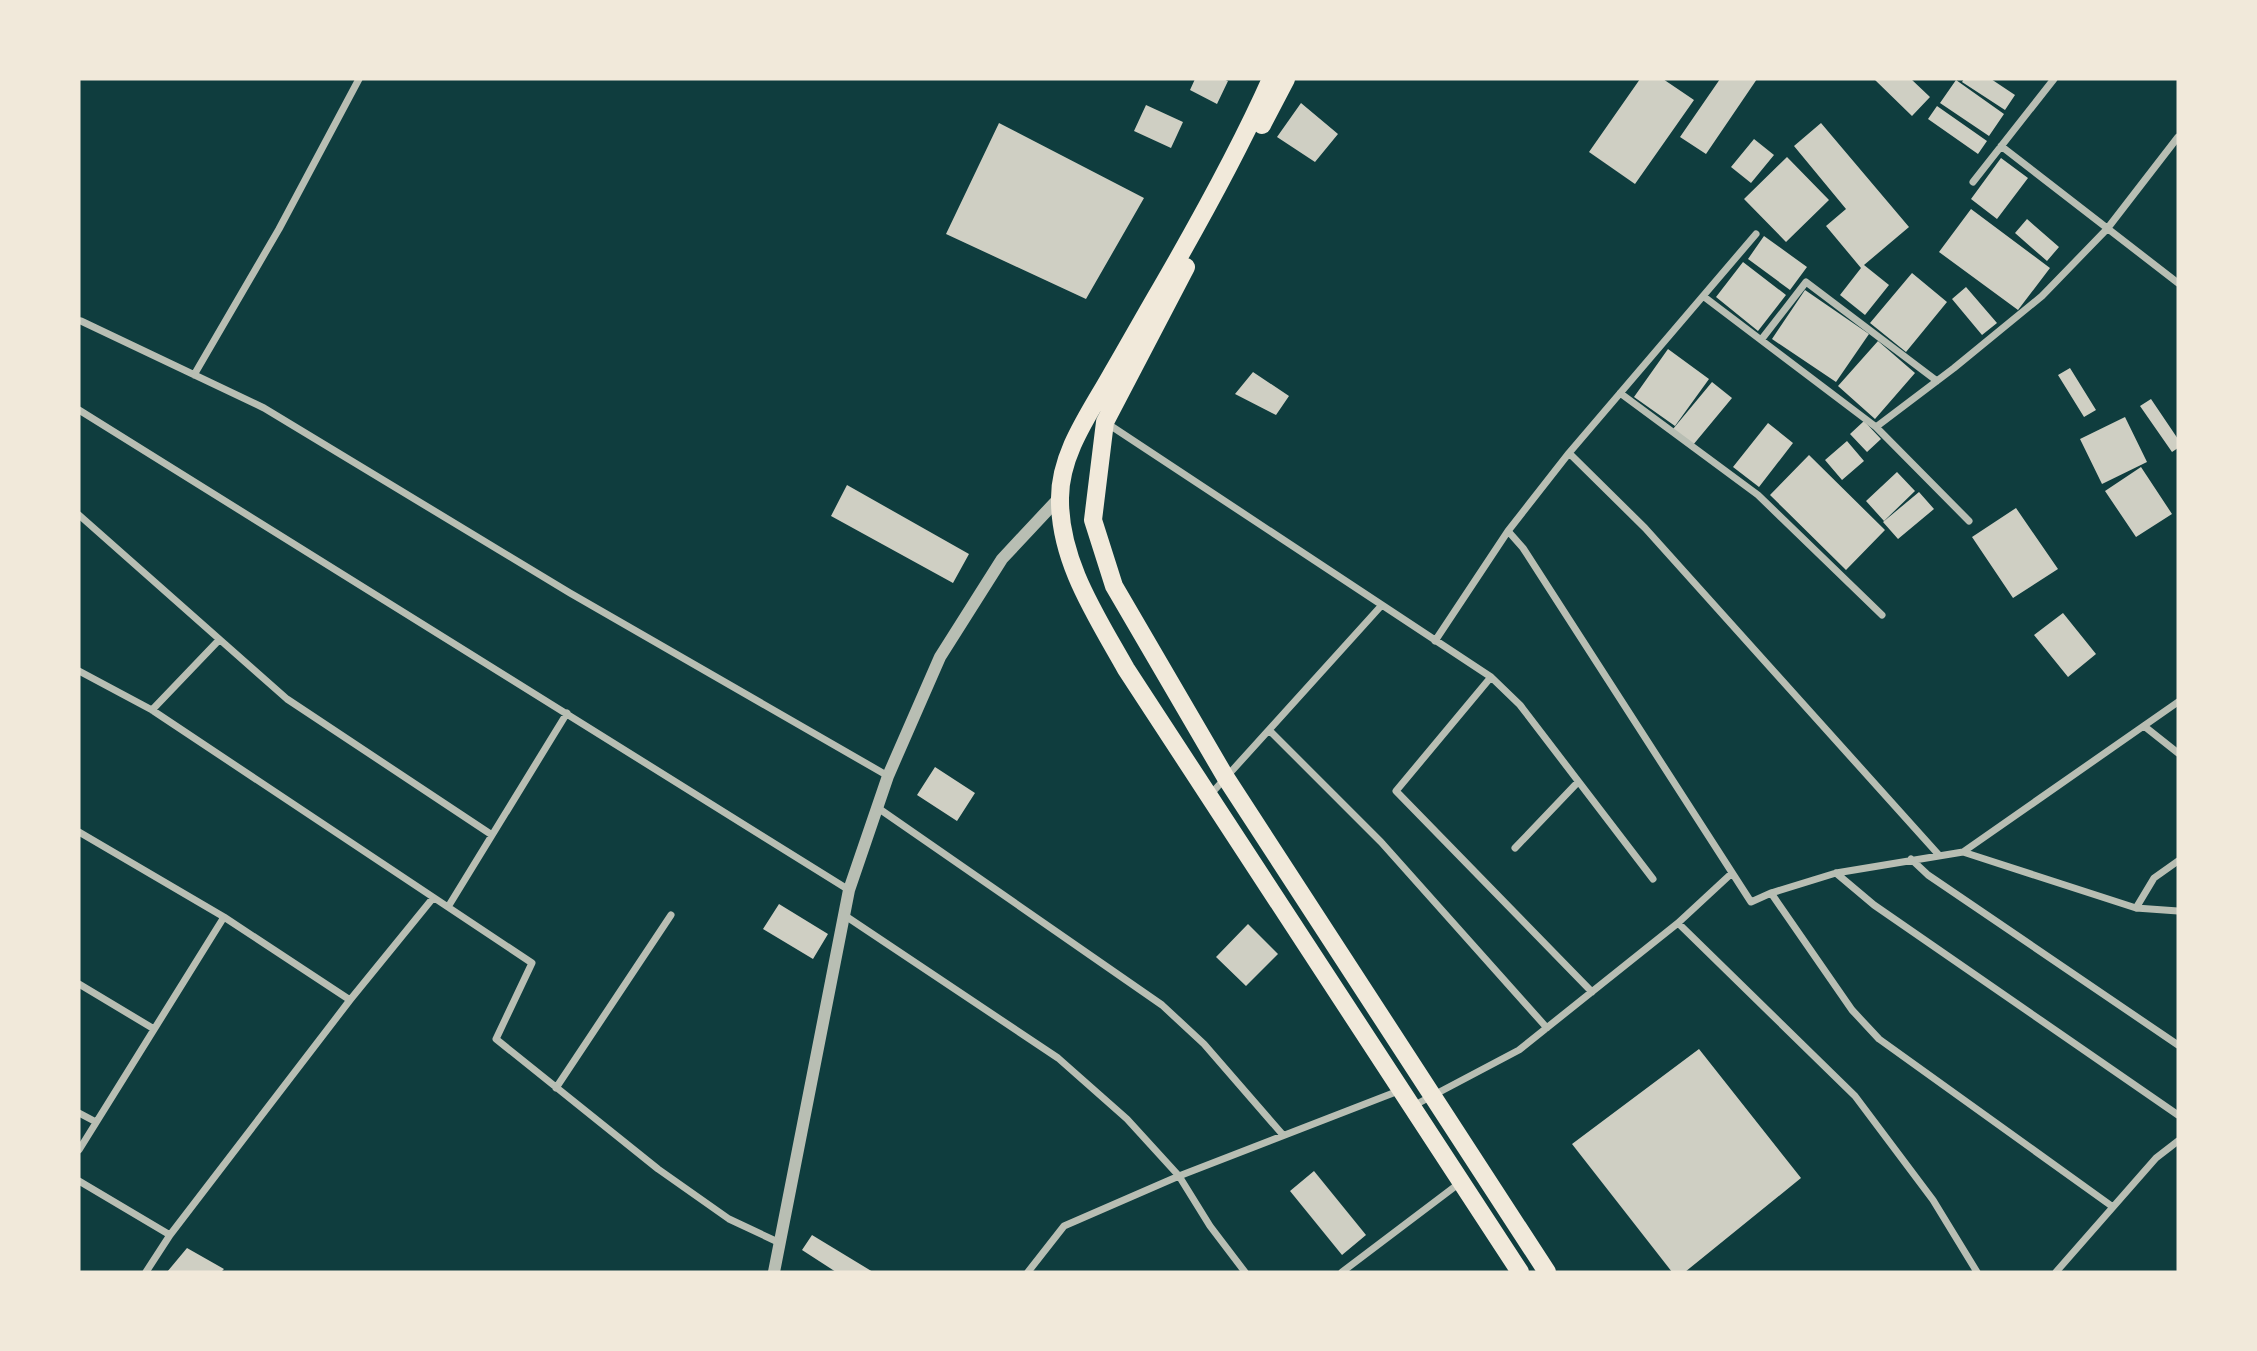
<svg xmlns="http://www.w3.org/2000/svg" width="2257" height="1351" font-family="Jost,sans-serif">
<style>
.building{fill:#cfcfc3}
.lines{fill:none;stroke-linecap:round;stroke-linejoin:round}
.minor{stroke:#b8beb3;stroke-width:7}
.tertiary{stroke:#b8beb3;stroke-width:12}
.primary{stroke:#f1e9da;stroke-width:18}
</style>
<rect width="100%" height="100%" fill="#0f3d3e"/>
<path class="building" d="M 1195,79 L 1223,79 L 1228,81 L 1217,104 L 1190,90 Z
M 1640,79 L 1663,79 L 1694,100 L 1635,184 L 1589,152 Z
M 1720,79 L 1757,79 L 1706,154 L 1680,137 Z
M 1874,79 L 1911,79 L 1930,97 L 1912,116 Z
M 1964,79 L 1991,79 L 2015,95 L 2005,110 L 1962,82 Z
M 1956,80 L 2004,114 L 1989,136 L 1940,103 Z
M 1301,103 L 1338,134 L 1315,162 L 1277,137 Z
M 1146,105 L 1183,122 L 1171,148 L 1134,131 Z
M 1937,106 L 1987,141 L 1978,154 L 1928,119 Z
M 999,123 L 1144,198 L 1086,299 L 946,234 Z
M 1821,123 L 1909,227 L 1864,265 L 1889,285 L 1865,315 L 1840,295 L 1861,268 L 1826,226 L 1846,209 L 1794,146 Z
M 1754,139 L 1774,155 L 1751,183 L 1731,167 Z
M 1787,157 L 1829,200 L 1786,242 L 1744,199 Z
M 2001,158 L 2028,178 L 1997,219 L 1971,199 Z
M 1971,209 L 2050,268 L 2018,310 L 1939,252 Z
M 2027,219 L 2059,247 L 2047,261 L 2015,233 Z
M 1764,236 L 1807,267 L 1790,290 L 1748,259 Z
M 1743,262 L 1786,295 L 1758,331 L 1716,297 Z
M 1912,273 L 1947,302 L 1906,352 L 1870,323 Z
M 1966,287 L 1997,323 L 1982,335 L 1952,299 Z
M 1805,290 L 1869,334 L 1836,382 L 1772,339 Z
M 1878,341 L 1915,373 L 1875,419 L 1838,386 Z
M 1668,349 L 1709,379 L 1675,426 L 1634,397 Z
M 2070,368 L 2096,410 L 2084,417 L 2058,375 Z
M 1253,372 L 1289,396 L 1276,415 L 1235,394 Z
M 1712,382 L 1732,398 L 1693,445 L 1673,429 Z
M 2151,399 L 2178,439 L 2178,448 L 2172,452 L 2140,406 Z
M 2125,417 L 2147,462 L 2102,484 L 2080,439 Z
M 1864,421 L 1881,439 L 1867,452 L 1850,434 Z
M 1768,423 L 1793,443 L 1759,487 L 1733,467 Z
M 1847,441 L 1864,461 L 1842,480 L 1825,460 Z
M 1809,455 L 1885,530 L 1846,570 L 1770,495 Z
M 2141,467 L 2172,514 L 2136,537 L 2105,491 Z
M 1897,472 L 1915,491 L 1884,521 L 1866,501 Z
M 847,485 L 969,554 L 953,583 L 831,516 Z
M 1919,492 L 1934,509 L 1898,539 L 1883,522 Z
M 2016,508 L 2058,569 L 2013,598 L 1972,537 Z
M 2063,613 L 2096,654 L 2068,677 L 2034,635 Z
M 935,767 L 975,793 L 957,821 L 917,795 Z
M 779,904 L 828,934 L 813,959 L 763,929 Z
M 1248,924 L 1278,954 L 1246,986 L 1216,957 Z
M 1699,1049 L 1801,1178 L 1685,1272 L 1672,1272 L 1572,1144 Z
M 1314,1171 L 1366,1235 L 1342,1255 L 1290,1191 Z
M 812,1235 L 873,1272 L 836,1272 L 802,1250 Z
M 187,1248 L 224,1269 L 221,1272 L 167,1272 Z"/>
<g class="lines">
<path class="minor" d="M 2001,146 L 2178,283
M 1973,182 L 2054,79
M 1703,296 L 1876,427 L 1969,521
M 81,321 L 264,408 L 570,593 L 888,776
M 1761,340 L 1806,282 L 1937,381
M 194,375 L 279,229 L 359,79
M 1620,393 L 1758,495 L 1882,615
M 79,410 L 849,890
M 1105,422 L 1491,677 L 1520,705 L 1653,879
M 1876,427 L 1954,368 L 2042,296 L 2107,229 L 2178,137
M 1569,453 L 1645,528 L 1938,854
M 79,515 L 287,699 L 492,835
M 1508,531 L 1523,548 L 1751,902 L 1771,893 L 1836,873 L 1963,852 L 2178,702
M 1435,641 L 1508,531 L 1569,453 L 1756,234
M 79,671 L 152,710 L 532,963 L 496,1039 L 658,1169 L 729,1219 L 780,1243
M 1491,677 L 1396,791 L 1592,992
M 152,710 L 219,640
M 2144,726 L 2178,753
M 1269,730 L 1381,842 L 1547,1028
M 1210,795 L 1381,606
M 878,808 L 1162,1005 L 1204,1044 L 1283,1135
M 79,832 L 224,917 L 350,1000
M 1515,848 L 1578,782
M 1963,852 L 2136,908 L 2178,911
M 1911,859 L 1928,875 L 2178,1045
M 1836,873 L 1874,905 L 2178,1115
M 1771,893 L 1852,1010 L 1879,1039 L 2113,1207
M 448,907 L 567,713
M 2136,908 L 2154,878 L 2178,861
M 844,915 L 1058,1058 L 1127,1119 L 1179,1176 L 1210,1226 L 1245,1272
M 1678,923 L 1855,1096 L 1933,1200 L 1977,1272
M 79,984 L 154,1029
M 556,1088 L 671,915
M 1413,1106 L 1519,1050 L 1678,923 L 1732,873
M 79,1113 L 96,1122
M 79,1150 L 224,917
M 79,1181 L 170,1235
M 146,1272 L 170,1235 L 350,1000 L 433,898
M 1028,1272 L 1064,1226 L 1179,1176 L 1401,1090
M 1342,1272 L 1461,1182
M 2056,1272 L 2156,1158 L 2178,1141"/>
<path class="tertiary" d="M 774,1272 L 849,890 L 888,776 L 940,657 L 1002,559 L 1060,497"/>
<path class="primary" d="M 1271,79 C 1239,151 1200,221 1160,290 C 1143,319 1127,348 1110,377 C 1089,414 1060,454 1060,498 C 1059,561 1097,617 1126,669 L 1520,1272
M 1262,125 L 1286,79
M 1186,267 L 1105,422 L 1093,520 L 1114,586 L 1226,778 L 1547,1272"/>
</g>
<rect width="2257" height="1351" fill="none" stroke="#f1e9da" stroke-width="161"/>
</svg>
